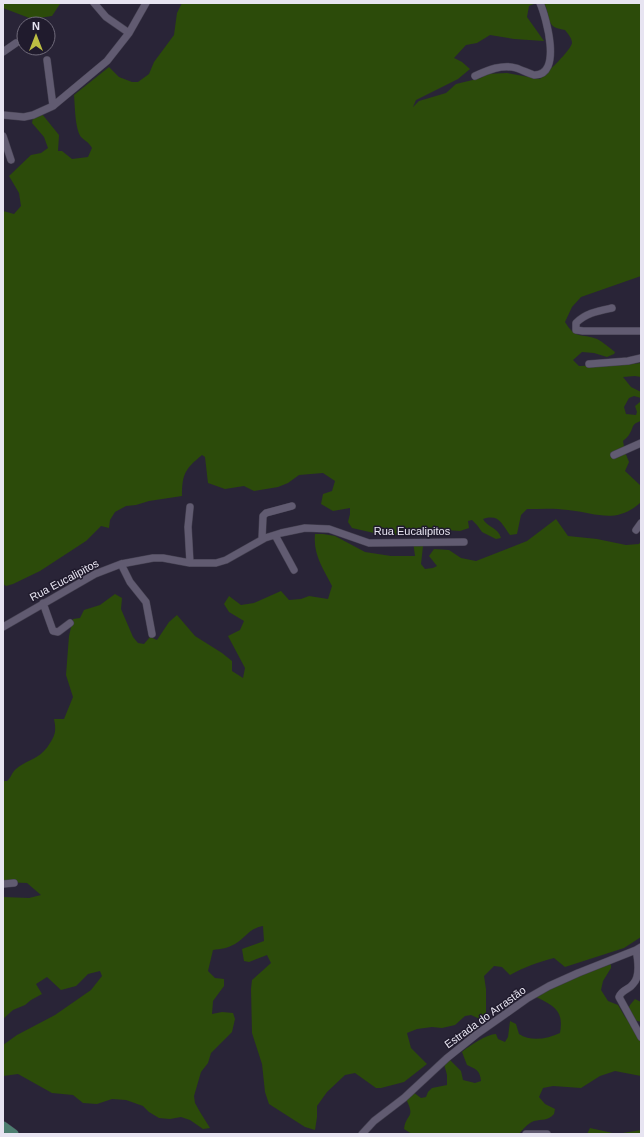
<svg xmlns="http://www.w3.org/2000/svg" width="644" height="1137" font-family="Helvetica,sans-serif">
<style>
.green{fill:#2c4b0a}
.lines{fill:none;stroke-linecap:round;stroke-linejoin:round}
.minor-casing{stroke:#454151;stroke-width:8}
.major-casing{stroke:#454151;stroke-width:10}
.minor{stroke:#615b71;stroke-width:7}
.major{stroke:#4d7e70;stroke-width:9}
.labels{text-anchor:middle;dominant-baseline:central;stroke-width:3;stroke-linejoin:round;paint-order:stroke}
.street-label{font-size:11px;fill:#e7e4f1;stroke:#201b2d}
</style>
<rect width="100%" height="100%" fill="#292437"/>
<path class="green" d="M 3,3 L 60,3 L 60,4 L 52,16 L 32,19 L 3,8 Z
M 182,3 L 534,4 L 529,6 L 527,17 L 544,41 L 514,39 L 490,35 L 477,43 L 466,45 L 454,58 L 462,62 L 470,69 L 458,79 L 416,100 L 413,107 L 419,101 L 446,93 L 456,84 L 481,78 L 486,74 L 507,73 L 540,79 C 547,73 571,50 572,43 C 572,38 568,34 565,30 C 544,27 552,18 544,3 L 641,3 L 641,276 L 581,297 L 572,307 L 565,322 C 576,340 581,333 597,339 C 603,342 610,348 615,352 L 614,354 L 607,357 L 594,353 L 582,352 L 573,360 L 579,366 L 624,365 L 641,363 L 641,377 L 635,376 L 623,377 L 631,387 L 641,392 L 641,398 L 634,396 L 629,398 L 624,407 L 626,414 L 636,415 L 637,412 L 635,406 L 640,402 L 641,403 L 641,421 C 631,424 634,427 630,433 C 629,436 625,439 623,441 L 625,452 L 629,462 L 625,471 L 641,486 L 641,502 C 616,525 597,513 568,510 C 554,508 540,509 527,509 L 521,515 L 517,534 L 510,535 C 501,523 499,514 483,519 C 487,527 499,528 501,538 L 496,539 L 482,532 L 477,525 L 472,520 L 468,521 L 469,528 L 460,531 L 446,530 L 435,534 L 412,534 L 397,535 L 383,535 L 352,528 L 348,522 L 350,514 L 350,508 L 333,511 L 321,504 L 323,494 L 332,491 L 335,481 L 323,473 L 299,475 L 288,483 L 278,487 L 254,491 L 244,486 L 225,489 L 208,483 L 205,457 L 202,455 C 185,469 182,474 182,496 L 149,501 L 136,505 L 126,506 L 115,512 L 110,520 L 109,528 L 101,526 L 86,541 L 40,571 L 13,584 L 6,586 L 3,584 L 3,211 L 14,214 L 21,206 L 19,193 L 9,176 L 31,155 L 41,153 L 48,148 L 44,137 L 32,123 L 33,118 L 42,114 L 59,135 L 58,151 L 62,151 L 72,159 L 88,157 L 92,148 C 88,141 85,141 81,137 C 75,129 75,106 74,95 L 109,67 L 119,77 L 132,82 L 138,82 L 149,74 L 154,62 L 174,35 L 177,13 Z
M 556,519 L 568,536 L 597,539 L 626,545 L 639,544 L 641,541 L 641,937 L 624,948 L 565,967 L 554,958 C 539,962 524,967 510,975 L 502,967 L 494,966 L 484,976 L 486,989 L 486,1018 L 482,1020 L 471,1015 L 465,1016 L 455,1025 L 442,1028 L 432,1027 L 417,1029 L 407,1033 L 411,1048 L 427,1064 L 404,1082 L 381,1088 L 376,1088 L 355,1073 L 345,1075 L 327,1092 L 317,1106 L 317,1117 L 315,1130 L 305,1127 L 269,1104 L 265,1092 L 262,1064 L 252,1033 L 251,989 L 252,980 L 271,963 L 267,955 L 249,962 L 244,961 L 242,949 L 264,941 L 263,926 C 248,929 247,937 235,944 C 228,948 221,949 213,950 L 208,971 L 215,978 L 224,979 L 224,986 L 213,1001 L 212,1014 L 222,1012 L 233,1013 L 235,1019 L 232,1032 L 211,1053 L 208,1063 L 201,1072 L 194,1096 L 195,1103 L 200,1112 L 210,1128 L 203,1129 L 190,1120 L 181,1117 L 170,1119 L 159,1118 L 149,1112 L 143,1106 L 126,1100 L 112,1099 L 97,1104 L 83,1103 L 73,1095 L 52,1093 L 18,1074 L 3,1076 L 3,1045 L 17,1035 L 55,1015 L 91,990 L 102,976 L 100,971 L 88,974 L 76,986 L 61,990 L 47,977 L 36,984 L 42,994 L 31,1000 L 25,1005 L 13,1010 L 3,1019 L 3,897 L 29,898 L 41,895 L 27,883 L 3,882 L 3,781 L 7,781 C 11,778 12,772 16,769 C 29,758 40,760 50,743 C 56,734 56,729 54,719 L 64,719 L 73,697 L 66,675 L 69,636 L 73,619 L 80,618 L 84,610 L 100,605 L 115,594 L 122,598 L 121,609 L 133,637 L 138,643 L 144,644 L 150,637 L 157,640 L 169,622 L 177,615 L 195,636 L 222,653 L 232,661 L 232,671 L 243,678 L 245,668 L 228,636 L 240,630 L 244,621 L 229,612 L 224,604 L 229,596 L 241,605 L 254,603 L 281,591 L 289,600 L 301,599 L 309,596 L 328,599 L 332,586 C 323,568 313,555 315,534 L 323,534 L 335,536 L 365,552 L 391,556 L 415,556 L 413,541 L 422,540 L 423,546 L 421,564 L 425,569 L 433,568 L 437,566 L 429,556 L 434,549 L 449,550 L 461,558 L 476,561 L 527,541 Z
M 611,964 L 611,968 L 603,981 L 601,990 L 608,1001 L 618,1005 L 625,1017 L 637,1031 L 641,1040 L 641,1076 L 615,1071 L 600,1076 L 581,1088 L 553,1086 L 543,1088 L 539,1097 L 545,1104 L 555,1109 L 554,1114 C 548,1121 542,1119 534,1121 C 528,1123 523,1129 519,1134 L 412,1134 L 404,1129 C 406,1113 416,1119 406,1099 L 413,1092 L 421,1098 L 426,1097 L 428,1092 L 432,1088 L 447,1085 L 447,1075 L 444,1064 L 450,1060 L 461,1071 L 463,1080 L 475,1083 L 481,1081 C 480,1070 476,1069 467,1065 L 462,1052 C 469,1046 487,1034 496,1034 L 498,1039 L 505,1042 L 508,1037 L 510,1021 L 516,1024 L 519,1034 C 531,1042 547,1039 560,1033 C 564,1010 554,1006 536,997 L 570,979 Z
M 635,999 L 641,1002 L 641,1022 L 634,1020 L 627,1012 L 630,1005 Z
M 590,1128 L 617,1134 L 641,1130 L 641,1134 L 587,1134 Z"/>
<g class="lines">
<g class="minor-casing">
<path id="minor" d="M 94,3 L 106,17 L 129,33
M 3,52 L 16,43
M 47,60 L 53,106
M 475,76 C 488,70 502,64 516,68 C 522,70 528,73 534,75 C 563,76 546,17 540,3
M 3,115 L 24,117 L 33,115 L 53,106 L 107,61 L 129,33 L 146,3
M 3,136 L 11,160
M 612,308 C 598,311 586,313 576,323 L 576,330 L 583,331 L 641,331
M 589,364 L 628,361 L 641,358
M 614,455 L 641,443
M 636,530 L 641,523
M 275,535 L 294,570
M 262,539 L 263,516 L 266,513 L 292,506
M 190,563 L 188,527 L 190,507
M 121,564 L 130,582 L 146,602 L 152,634
M 43,603 L 53,631 L 58,632 L 70,623
M 3,627 L 95,574 L 121,564 L 153,558 L 163,558 L 190,563 L 216,563 L 226,560 L 265,538 L 281,533 L 305,528 L 329,529 L 369,543 L 464,542
M 3,884 L 14,883
M 636,950 C 638,960 641,976 633,984 C 629,990 622,989 619,997 L 641,1037
M 362,1134 L 374,1121 L 404,1098 L 447,1058 L 477,1034 L 528,998 L 549,986 L 578,973 L 636,950 L 641,947
M 526,1134 L 547,1134"/>
</g>
<g class="major-casing">
<path id="major" d="M 3,1126 L 14,1134"/>
</g>
<use href="#minor" class="minor"/>
<use href="#major" class="major"/>
</g>
<g class="labels">
<g class="street-label">
<text x="412" y="531">Rua Eucalipitos</text>
<text transform="translate(64 580) rotate(-28)">Rua Eucalipitos</text>
<text transform="translate(485 1017) rotate(-36)">Estrada do Arrastão</text>
</g>
</g>
<rect width="644" height="1137" fill="none" stroke="#e7e4f1" stroke-width="8"/>
<g transform="translate(36 36)"><circle r="19" fill="#201b2d" stroke="#706b7b"/>
<path d="M0-3L7 15L0 10L-7 15Z" fill="#bdbf43"/>
<text y="-6" font-size="11" font-weight="bold" text-anchor="middle" fill="#e7e4f1">N</text>
</g>
</svg>
